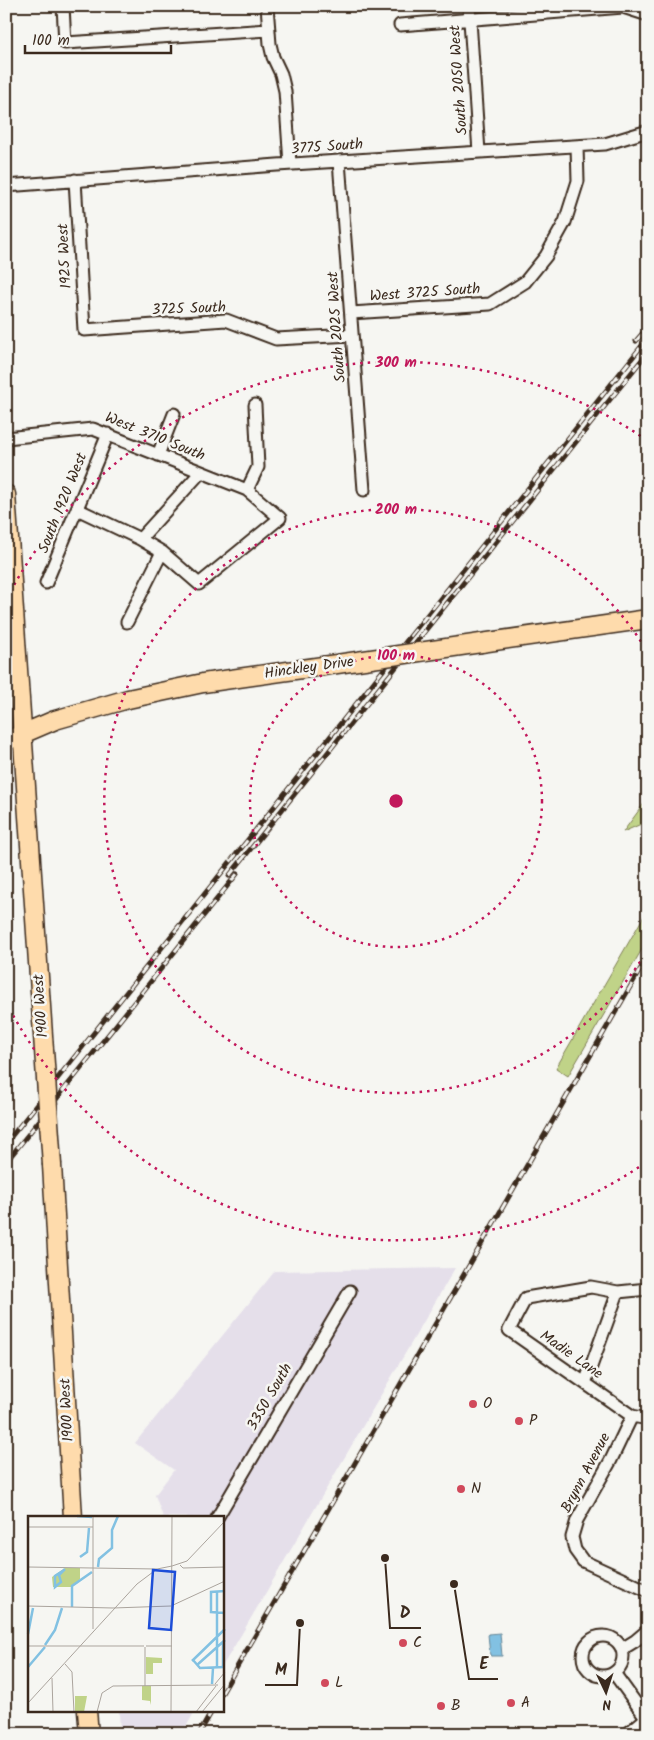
<svg xmlns="http://www.w3.org/2000/svg" width="654" height="1740" font-family="Kalam,sans-serif">
<style>
.built{fill:#e5dfea}
.green{fill:#c0d388;stroke:#7e7e53}
.water{fill:#82c1e2;stroke:#668594}
.lines{fill:none;stroke-linecap:round;stroke-linejoin:round}
.minor-casing{stroke:#3b2a1e;stroke-width:15}
.secondary-casing{stroke:#3b2a1e;stroke-width:20}
.primary-casing{stroke:#3b2a1e;stroke-width:21}
.minor{stroke:#f6f6f2;stroke-width:11}
.secondary{stroke:#f6f6f2;stroke-width:16}
.primary{stroke:#fedbac;stroke-width:18}
.rail-casing{stroke:#3b2a1e;stroke-width:5}
.rail{stroke:#f6f6f2;stroke-width:3;stroke-dasharray:9;stroke-linecap:butt}
.primary-bridge-casing{stroke:#3b2a1e;stroke-width:21;stroke-linecap:butt}
.primary-bridge{stroke:#fedbac;stroke-width:18}
.ring{fill:none;stroke:#c2185b;stroke-width:2.5;stroke-dasharray:2.5 5}
.poi-dot{fill:#d1495b;stroke:#f6f6f2;stroke-width:2}
.labels{text-anchor:middle;dominant-baseline:central;stroke-width:5;stroke-linejoin:round;paint-order:stroke}
.street-label{font-size:15px;fill:#3b2a1e;stroke:#f6f6f2}
.poi-label{font-size:15px;fill:#3b2a1e;stroke:#f6f6f2;text-anchor:start}
.inset-river{fill:none;stroke:#82c1e2;stroke-width:2.5}
.inset-road{fill:none;stroke:#aba49d;stroke-width:1}
.view{fill:#1d4ed8;fill-opacity:0.15;stroke:#1d4ed8;stroke-width:2.5}
.inset-edge{fill:none;stroke:#3b2a1e;stroke-width:2.5}
.centre{fill:#c2185b;stroke:#f6f6f2;stroke-width:2.5}
.ring-label{font-size:15px;text-anchor:middle;font-weight:bold;fill:#c2185b;stroke:#f6f6f2;stroke-width:5;stroke-linejoin:round;paint-order:stroke}
.leader{fill:none;stroke:#3b2a1e;stroke-width:2}
.callout-dot{fill:#3b2a1e;stroke:#f6f6f2;stroke-width:2}
.callout-label{font-size:16px;text-anchor:middle;font-weight:bold;fill:#3b2a1e;stroke:#f6f6f2;stroke-width:5;stroke-linejoin:round;paint-order:stroke}
</style>
<rect width="100%" height="100%" fill="#f6f6f2"/>
<filter id="ink" filterUnits="userSpaceOnUse"><feTurbulence type="fractalNoise" baseFrequency=".02" numOctaves="2"/><feDisplacementMap in="SourceGraphic" scale="10" xChannelSelector="R" yChannelSelector="G"/><feConvolveMatrix kernelMatrix="1 2 1 2 8 2 1 2 1" color-interpolation-filters="sRGB"/></filter>
<g filter="url(#ink)">
<path class="built" d="M 455,1268 L 244,1630 L 223,1665 L 222,1518 L 163,1517 L 155,1495 L 174,1470 L 135,1443 L 275,1271 Z
M 119,1711 L 195,1711 L 182,1734 L 120,1734 Z"/>
<path class="green" d="M 648,798 L 648,821 L 623,832 Z
M 648,909 L 648,939 L 568,1076 L 556,1068 Z"/>
<path class="water" d="M 500,1633 L 502,1656 L 490,1656 L 488,1634 Z"/>
<g class="lines">
<g class="minor-casing">
<path id="minor" d="M 63,6 L 65,43 L 269,30
M 267,6 L 270,44 L 273,57 L 281,74 L 285,91 L 290,164
M 469,6 L 479,152
M 400,25 L 623,7 L 648,15
M 339,161 L 364,490
M 75,180 L 84,330 L 226,320 L 276,339 L 352,335
M 6,186 L 277,165 L 605,144 L 648,131
M 351,313 L 490,304 L 525,282 L 546,256 L 565,222 L 578,181 L 577,146
M 6,438 L 93,429 L 247,490 L 280,518 L 199,584 L 162,552 L 140,539 L 77,509
M 158,455 L 174,414
M 247,490 L 258,467 L 255,405
M 140,539 L 201,472
M 46,583 L 108,434
M 127,622 L 162,552
M 648,1289 L 618,1292 L 591,1287 L 526,1298 L 509,1330 L 632,1416 L 648,1419
M 585,1383 L 618,1292
M 632,1416 L 611,1460 L 577,1520 L 572,1537 L 575,1550 L 583,1561 L 648,1591
M 217,1518 L 350,1291
M583 1656a20 20 0 1 1 40 0a20 20 0 1 1-40 0Z
M 622,1649 L 635,1641 L 648,1630
M 614,1673 L 648,1720"/>
</g>
<g class="secondary-casing">
<path id="secondary" d="M 631,1734 L 648,1720"/>
</g>
<g class="primary-casing">
<path id="primary" d="M 6,494 L 44,1050
M 481,643 L 648,619
M 6,741 L 55,720 L 128,699 L 203,683 L 323,666
M 52,1165 L 73,1518
M 87,1711 L 89,1734"/>
</g>
<use href="#minor" class="minor"/>
<use href="#secondary" class="secondary"/>
<use href="#primary" class="primary"/>
<g class="rail-casing">
<path id="rail" d="M 636,341 L 648,327
M 229,876 L 648,352
M 6,1143 L 648,338
M 6,1162 L 237,874
M 222,1693 L 648,956
M 199,1734 L 212,1711"/>
</g>
<use href="#rail" class="rail"/>
<g class="primary-bridge-casing">
<path id="primary-bridge" d="M 323,666 L 481,643
M 44,1050 L 52,1165"/>
</g>
<use href="#primary-bridge" class="primary-bridge"/>
</g>
</g>
<g class="ring">
<circle cx="396" cy="801" r="146"/>
<path d="M648 949A292 292 0 1 1 648 653"/>
<path d="M645 1163A439 439 0 0 1 7 1004M7 598A439 439 0 0 1 645 439"/>
</g>
<g class="poi-dot">
<circle cx="473" cy="1404" r="5"/>
<circle cx="519" cy="1421" r="5"/>
<circle cx="461" cy="1489" r="5"/>
<circle cx="403" cy="1643" r="5"/>
<circle cx="325" cy="1683" r="5"/>
<circle cx="511" cy="1703" r="5"/>
<circle cx="441" cy="1706" r="5"/>
</g>
<g class="labels">
<g class="street-label">
<text transform="translate(459 80) rotate(-94)">South 2050 West</text>
<text transform="translate(327 147) rotate(-4)">3775 South</text>
<text transform="translate(65 256) rotate(-93)">1925 West</text>
<text transform="translate(425 293) rotate(-4)">West 3725 South</text>
<text transform="translate(189 309) rotate(-2)">3725 South</text>
<text transform="translate(337 327) rotate(-94)">South 2025 West</text>
<text transform="translate(155 437) rotate(22)">West 3710 South</text>
<text transform="translate(63 503) rotate(-68)">South 1920 West</text>
<text transform="translate(309 668) rotate(-8)">Hinckley Drive</text>
<text transform="translate(41 1006) rotate(-94)">1900 West</text>
<text transform="translate(571 1355) rotate(35)">Madie Lane</text>
<text transform="translate(270 1397) rotate(-60)">3350 South</text>
<text transform="translate(67 1410) rotate(-93)">1900 West</text>
<text transform="translate(586 1473) rotate(-62)">Brynn Avenue</text>
</g>
<g class="poi-label">
<text x="483" y="1404">O</text>
<text x="529" y="1421">P</text>
<text x="471" y="1489">N</text>
<text x="413" y="1643">C</text>
<text x="335" y="1683">L</text>
<text x="521" y="1703">A</text>
<text x="451" y="1706">B</text>
</g>
</g>
<g transform="translate(28 1516)">
<rect width="196" height="196" fill="#f6f6f2"/>
<path d="M 37,52 L 52,52 L 52,63 L 43,71 L 25,71 L 24,61 ZM 118,141 L 134,142 L 134,147 L 125,147 L 125,158 L 118,158 ZM 114,170 L 123,170 L 123,189 L 122,185 L 114,184 ZM 47,180 L 59,180 L 56,196 L 47,196 Z" fill="#c0d388"/>
<path class="inset-river" d="M 49,0 L 64,1M 52,41 L 59,36 L 61,12M 70,51 L 71,43 L 84,32 L 84,14 L 90,0M 36,54 L 27,60 L 27,71 L 33,66 L 31,59 L 37,53M 189,75 L 189,152M 197,75 L 183,76 L 183,96 L 197,97M 44,91 L 44,70 L 64,56M 0,118 L 5,92M 17,129 L 27,114 L 34,92M 165,144 L 172,152 L 197,151M 164,145 L 197,113M 169,149 L 197,124M 0,151 L 17,131M 195,151 L 195,125M 184,168 L 185,152"/>
<path class="inset-road" d="M 0,11 L 65,11M 152,49 L 155,52 L 197,51M 144,50 L 159,45 L 197,5M 0,51 L 129,53M 0,90 L 85,92M 85,92 L 143,90 L 197,65M 65,113 L 65,0M 0,130 L 51,130M 51,130 L 116,130M 118,130 L 144,130M 37,148 L 44,156 L 46,196M 24,162 L 25,196M 187,168 L 197,156M 117,170 L 117,131M 0,187 L 109,68 L 129,53 L 144,50M 69,196 L 74,177 L 85,170 L 190,169M 143,196 L 144,0M 168,196 L 188,170M 174,196 L 197,168"/>
<path class="view" d="M 125,54 L 147,56 L 143,114 L 121,112 Z"/>
<rect width="196" height="196" class="inset-edge"/>
</g>
<circle cx="396" cy="801" r="8" class="centre"/>
<g class="ring-label">
<text x="396" y="367">300 m</text>
<text x="396" y="514">200 m</text>
<text x="396" y="660">100 m</text>
</g>
<path class="leader" d="M385 1558L390 1628H421M454 1584L469 1679H498M300 1623L297 1685H265"/>
<g class="callout-dot">
<circle cx="385" cy="1558" r="5"/>
<circle cx="454" cy="1584" r="5"/>
<circle cx="300" cy="1623" r="5"/>
</g>
<g class="callout-label">
<text x="405" y="1618">D</text>
<text x="484" y="1669">E</text>
<text x="281" y="1675">M</text>
</g>
<rect width="654" height="1740" fill="none" stroke="#f6f6f2" stroke-width="25"/>
<rect x="12" y="12" width="629" height="1715" fill="none" stroke="#3b2a1e" stroke-width="2" filter="url(#ink)"/>
<g transform="translate(606 1692) rotate(176)" stroke="#f6f6f2" stroke-width="4" paint-order="stroke">
<path d="M0-4L9 19L0 12L-9 19Z" fill="#3b2a1e"/>
<text y="-8" font-size="14" font-weight="bold" text-anchor="middle" fill="#3b2a1e">N</text>
</g>
<path d="M25 45v8h146v-8" fill="none" stroke="#3b2a1e" stroke-width="2.5"/>
<text x="32" y="45" font-size="15" fill="#3b2a1e" stroke="#f6f6f2" stroke-width="4" paint-order="stroke">100 m</text>
</svg>
